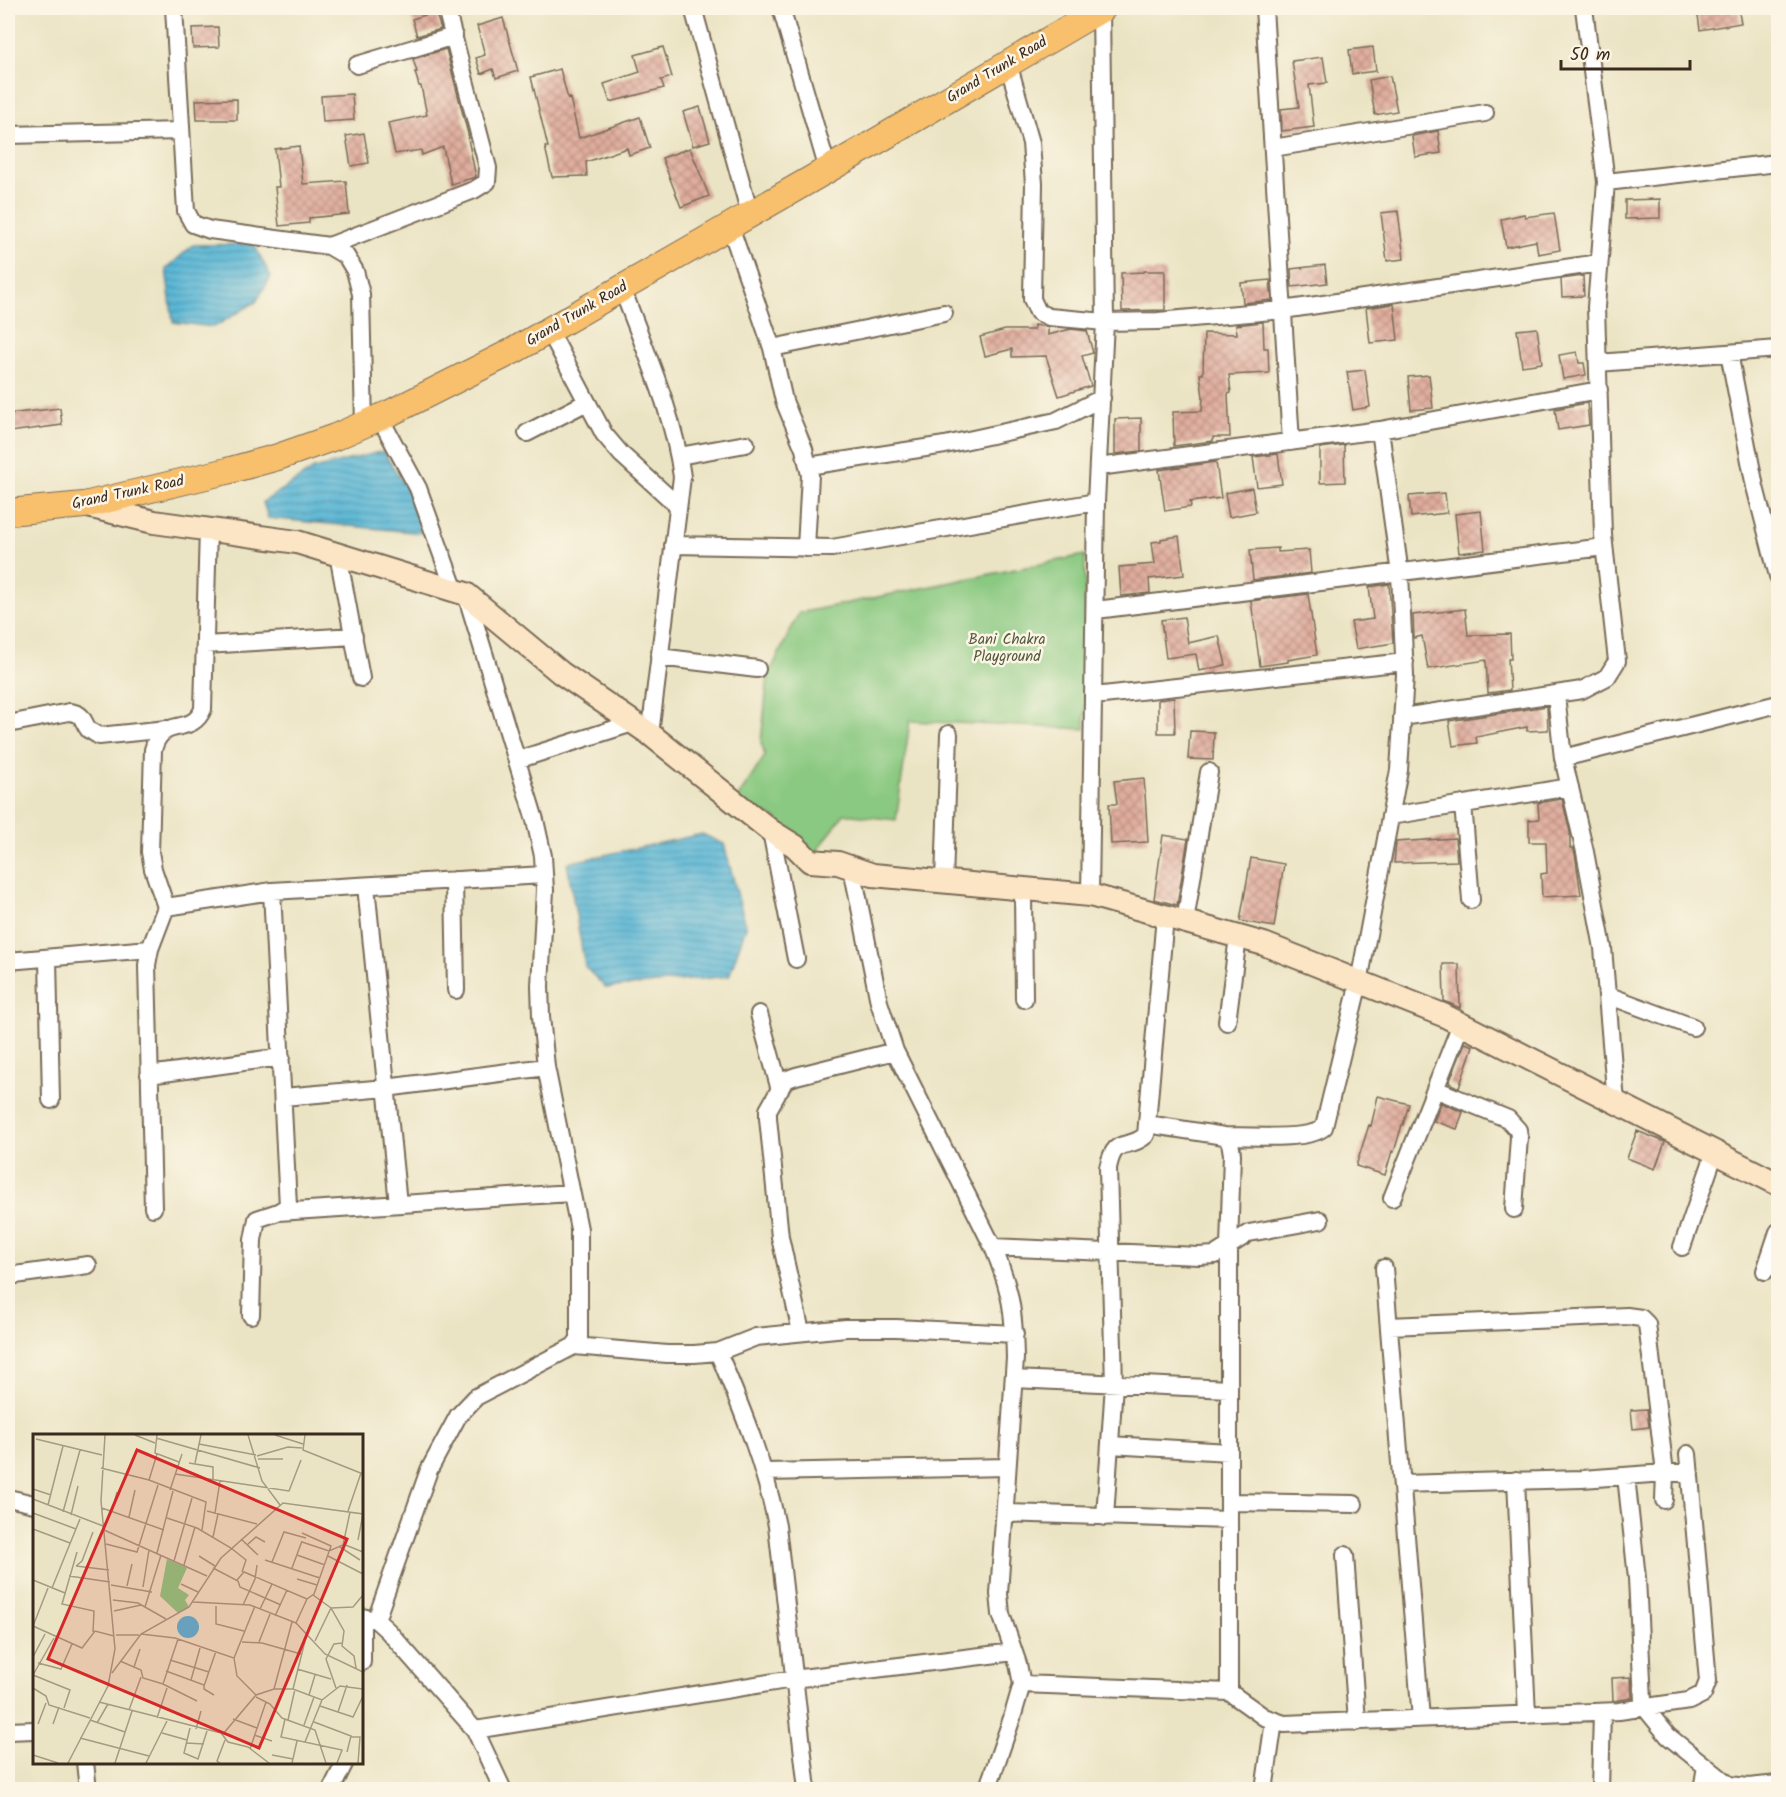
<svg xmlns="http://www.w3.org/2000/svg" width="1786" height="1797" font-family="Kalam,sans-serif">
<style>
.park{fill:#8ac981;stroke:#627a50;stroke-width:1.5}
.water{fill:url(#water-rules);stroke:#48707a;stroke-width:1.5}
.building{fill:url(#building-cross-hatch)}
.lines{fill:none;stroke-linecap:round;stroke-linejoin:round}
.street-casing{stroke:#796b58;stroke-width:20}
.secondary-casing{stroke:#796b58;stroke-width:26}
.primary-casing{stroke:#796b58;stroke-width:28}
.street{stroke:#fff;stroke-width:16}
.secondary{stroke:#fce5c4;stroke-width:22}
.primary{stroke:#f8bf6c;stroke-width:26}
.labels{text-anchor:middle;dominant-baseline:central;stroke-width:5;stroke-linejoin:round;paint-order:stroke}
.street-label{font-size:15px;fill:#3b2a1e;stroke:#fcf5e5}
.park-label{font-size:15px;fill:#535a3c;stroke:#fcf5e5}
.inset-road{fill:none;stroke:#a59a82;stroke-width:1.5}
.view{fill:#d62828;fill-opacity:0.15;stroke:#d62828;stroke-width:3}
.inset-edge{fill:none;stroke:#3b2a1e;stroke-width:3}
</style>
<defs>
<pattern id="water-rules" width="6" height="5" patternUnits="userSpaceOnUse" patternTransform="scale(1.5)"><rect width="6" height="5" fill="#56b5d5"/><path d="M0 2.5h6" fill="none" stroke="#4893ac"/></pattern>
<pattern id="building-cross-hatch" width="8" height="8" patternUnits="userSpaceOnUse" patternTransform="scale(1.5)"><rect width="8" height="8" fill="#e0ad9e"/><path d="M0 0l8 8M0 8l8-8" fill="none" stroke="#b78d80"/></pattern>
</defs>
<rect width="100%" height="100%" fill="#fcf5e5"/>
<filter id="ink" filterUnits="userSpaceOnUse"><feTurbulence type="fractalNoise" baseFrequency=".0167" numOctaves="2"/><feDisplacementMap in="SourceGraphic" scale="12" xChannelSelector="R" yChannelSelector="G"/><feConvolveMatrix kernelMatrix="1 2 1 2 8 2 1 2 1" color-interpolation-filters="sRGB"/></filter>
<filter id="wash" filterUnits="userSpaceOnUse"><feTurbulence type="fractalNoise" baseFrequency=".008" numOctaves="4" result="noise"/><feDisplacementMap in="SourceGraphic" scale="24" xChannelSelector="R" yChannelSelector="G"/><feGaussianBlur stdDeviation="1.35" result="paint"/><feColorMatrix in="noise" values="0 0 0 0 0 0 0 0 0 0 0 0 0 0 0 0 0 1.4 0 .05"/><feComposite in="paint" operator="in"/></filter>
<g filter="url(#wash)">
<rect width="100%" height="100%" fill="#ebe4c4"/>
<path class="park" d="M 1085,555 L 1085,729 L 910,721 L 896,820 L 844,814 L 810,861 L 776,818 L 735,802 L 765,756 L 761,742 L 768,676 L 799,613 Z"/>
<path class="water" d="M 254,244 L 271,277 L 256,302 L 214,327 L 173,322 L 166,269 L 193,245 Z
M 383,451 L 416,503 L 421,533 L 268,518 L 263,502 L 314,469 Z
M 702,834 L 724,844 L 746,927 L 729,976 L 606,988 L 585,967 L 567,863 Z"/>
<g id="blocks">
<path class="building" d="M 1697,8 L 1738,8 L 1741,23 L 1700,30 Z
M 435,12 L 441,29 L 417,36 L 412,19 Z
M 503,18 L 518,71 L 496,78 L 493,69 L 481,74 L 476,58 L 485,55 L 477,26 Z
M 218,27 L 219,47 L 193,48 L 192,28 Z
M 663,47 L 672,77 L 661,80 L 664,88 L 610,102 L 604,84 L 640,72 L 635,55 Z
M 1373,47 L 1376,71 L 1352,74 L 1349,50 Z
M 446,49 L 469,138 L 468,139 L 476,177 L 451,184 L 443,147 L 422,155 L 421,150 L 395,154 L 388,123 L 427,115 L 421,86 L 419,86 L 415,72 L 417,72 L 413,59 Z
M 1323,57 L 1327,83 L 1309,85 L 1314,127 L 1282,131 L 1281,109 L 1299,107 L 1292,61 Z
M 560,69 L 568,99 L 570,98 L 579,138 L 640,117 L 650,148 L 629,155 L 627,148 L 586,162 L 587,176 L 552,177 L 545,147 L 548,147 L 531,77 Z
M 1390,76 L 1397,111 L 1375,115 L 1369,80 Z
M 352,94 L 354,120 L 323,122 L 321,96 Z
M 237,99 L 237,120 L 197,120 L 196,100 Z
M 700,107 L 710,141 L 693,146 L 683,112 Z
M 1438,131 L 1441,153 L 1415,157 L 1412,136 Z
M 364,133 L 369,163 L 351,166 L 346,136 Z
M 299,146 L 303,184 L 346,181 L 349,214 L 309,218 L 309,223 L 279,226 L 275,187 L 279,187 L 275,149 Z
M 690,148 L 709,196 L 681,207 L 662,158 Z
M 1660,199 L 1660,218 L 1625,219 L 1625,200 Z
M 1398,211 L 1404,259 L 1387,261 L 1381,213 Z
M 1554,213 L 1560,250 L 1538,254 L 1536,241 L 1506,247 L 1501,219 L 1524,214 L 1525,217 Z
M 1325,265 L 1327,283 L 1292,287 L 1291,269 Z
M 1144,271 L 1165,271 L 1165,310 L 1122,311 L 1121,273 L 1144,272 Z
M 1583,276 L 1584,296 L 1562,297 L 1561,279 Z
M 1270,280 L 1272,300 L 1243,303 L 1241,283 Z
M 1394,304 L 1398,340 L 1370,343 L 1366,308 Z
M 1263,322 L 1264,348 L 1268,348 L 1269,373 L 1229,375 L 1231,393 L 1228,394 L 1230,437 L 1213,437 L 1213,441 L 1174,446 L 1173,412 L 1202,411 L 1203,397 L 1200,374 L 1203,374 L 1204,333 L 1237,334 L 1236,325 Z
M 1034,325 L 1048,327 L 1048,335 L 1071,329 L 1087,331 L 1093,353 L 1082,356 L 1091,386 L 1059,396 L 1046,356 L 1012,357 L 1012,349 L 985,356 L 980,337 L 1005,330 L 1034,330 Z
M 1537,328 L 1542,363 L 1522,366 L 1517,330 Z
M 1577,352 L 1579,363 L 1584,363 L 1586,375 L 1563,379 L 1559,355 Z
M 1365,370 L 1370,407 L 1353,410 L 1347,372 Z
M 1429,375 L 1433,408 L 1411,410 L 1408,377 Z
M 1587,403 L 1589,425 L 1558,430 L 1555,409 Z
M 60,408 L 62,425 L 10,432 L 8,414 Z
M 1141,418 L 1141,451 L 1115,454 L 1115,419 Z
M 1344,445 L 1345,482 L 1320,483 L 1320,448 Z
M 1278,454 L 1282,484 L 1257,487 L 1253,457 Z
M 1216,462 L 1221,498 L 1190,502 L 1191,507 L 1165,511 L 1159,470 Z
M 1252,488 L 1256,512 L 1229,517 L 1225,493 Z
M 1445,493 L 1447,513 L 1411,517 L 1409,496 Z
M 1481,511 L 1485,550 L 1459,553 L 1455,514 Z
M 1179,536 L 1184,575 L 1149,579 L 1150,593 L 1121,596 L 1119,567 L 1155,564 L 1152,542 L 1161,541 L 1161,539 Z
M 1278,548 L 1278,552 L 1309,550 L 1311,573 L 1253,580 L 1250,550 Z
M 1389,584 L 1393,643 L 1356,649 L 1351,622 L 1373,619 L 1369,587 Z
M 1308,594 L 1317,655 L 1288,660 L 1288,662 L 1260,666 L 1251,601 Z
M 1465,609 L 1468,635 L 1510,634 L 1511,659 L 1508,659 L 1510,690 L 1488,693 L 1486,660 L 1428,669 L 1422,636 L 1414,638 L 1413,615 Z
M 1184,617 L 1188,643 L 1219,636 L 1226,665 L 1199,671 L 1196,654 L 1166,658 L 1161,620 Z
M 1174,698 L 1175,733 L 1158,733 L 1158,700 Z
M 1547,706 L 1548,730 L 1527,731 L 1527,727 L 1476,737 L 1477,743 L 1453,746 L 1449,721 Z
M 1190,731 L 1214,732 L 1213,760 L 1188,759 Z
M 1144,778 L 1148,842 L 1111,844 L 1109,804 L 1117,804 L 1114,781 Z
M 1562,799 L 1570,832 L 1570,848 L 1573,848 L 1575,854 L 1581,895 L 1542,897 L 1541,874 L 1547,873 L 1546,842 L 1529,842 L 1529,820 L 1539,819 L 1538,803 Z
M 1163,835 L 1188,839 L 1177,905 L 1154,899 Z
M 1455,838 L 1457,861 L 1394,863 L 1396,842 Z
M 1251,858 L 1284,864 L 1274,927 L 1240,921 Z
M 1443,964 L 1459,964 L 1460,1008 L 1444,1001 Z
M 1465,1043 L 1473,1046 L 1459,1088 L 1449,1083 Z
M 1378,1096 L 1409,1104 L 1403,1125 L 1402,1125 L 1394,1152 L 1392,1151 L 1385,1175 L 1356,1166 L 1369,1125 L 1371,1126 Z
M 1441,1103 L 1463,1112 L 1457,1129 L 1434,1121 Z
M 1637,1131 L 1665,1142 L 1655,1169 L 1627,1158 Z
M 1647,1409 L 1649,1427 L 1633,1429 L 1631,1410 Z
M 1631,1677 L 1632,1698 L 1613,1701 L 1612,1678 Z"/>
</g>
</g>
<g filter="url(#ink)">
<use href="#blocks" fill-opacity="0" stroke="#796b58" stroke-width="1.5"/>
<g class="lines">
<g class="street-casing">
<path id="street" d="M 174,8 L 186,211 L 193,224 L 210,230 L 329,246 L 346,256 L 355,271 L 361,294 L 364,425
M 693,8 L 750,214
M 781,8 L 828,170
M 1264,8 L 1291,442
M 1008,63 L 1031,143 L 1034,184 L 1032,299 L 1038,312 L 1049,317 L 1105,322 L 1158,321 L 1283,310 L 1599,263
M 357,65 L 454,36
M 8,135 L 181,131
M 1273,148 L 1485,113
M 1606,182 L 1778,163
M 730,226 L 772,348 L 784,401 L 804,449 L 810,475 L 806,548
M 329,246 L 474,190 L 487,182 L 488,168 L 446,8
M 622,288 C 644,348 674,413 682,477 L 650,734
M 549,330 L 604,434 L 621,454 L 678,506
M 772,348 L 944,313
M 1729,353 L 1755,487 L 1778,576
M 1598,363 L 1778,349
M 380,418 L 418,488 L 455,591
M 527,433 L 587,402
M 679,456 L 746,444
M 808,466 L 945,445 L 1056,421 L 1102,398
M 1098,467 L 1380,430 L 1599,390
M 673,545 L 832,548 L 1096,502
M 338,554 L 361,678
M 1096,610 L 1604,547
M 205,645 L 354,636
M 659,657 L 757,669
M 1556,695 L 1563,758 L 1585,852 L 1603,948 L 1616,1102
M 1094,696 L 1405,662
M 1402,717 L 1582,690 L 1607,677 L 1617,661 L 1603,535 L 1596,307 L 1606,182 L 1584,8
M 8,724 L 69,712 C 85,714 81,720 89,730 C 90,730 98,735 99,736 L 167,729
M 1563,758 L 1778,704
M 517,760 L 633,723
M 1463,804 L 1471,900
M 1390,816 L 1570,787
M 771,831 L 796,959
M 852,868 L 879,1002 L 895,1051 L 993,1247 C 1011,1290 1014,1312 1015,1358 L 999,1594 L 1001,1614 L 1018,1664 L 1022,1684 L 1012,1718 L 987,1790
M 454,880 L 456,990
M 944,881 L 949,734
M 366,886 L 398,1204
M 1023,889 L 1024,999
M 1090,895 L 1096,502 L 1105,322 L 1101,8
M 166,907 L 153,869 L 150,852 L 153,750 C 162,714 191,738 203,709 L 208,529
M 1185,922 L 1209,772
M 48,958 L 51,1100
M 8,961 L 150,949
M 1607,995 L 1693,1027
M 759,1014 L 780,1090
M 1227,1022 L 1238,937
M 149,1075 L 281,1057
M 1435,1089 L 1508,1119 L 1518,1130 L 1519,1137 L 1514,1209
M 283,1097 L 386,1088 L 546,1067
M 1147,1124 L 1224,1136 L 1230,1142 L 1232,1154 L 1229,1247 L 1229,1692
M 1224,1136 C 1246,1136 1311,1141 1324,1127 L 1359,982 L 1399,770 L 1405,675 L 1400,574 L 1380,430
M 1392,1198 L 1461,1024
M 153,1208 L 147,965 L 150,949 L 166,907 L 272,891 L 544,875
M 278,1212 L 571,1193
M 993,1247 L 1199,1256 L 1215,1255 L 1249,1233 L 1320,1220
M 1682,1247 L 1715,1152
M 1384,1268 L 1421,1719
M 1765,1271 L 1778,1232
M 8,1276 L 88,1265
M 251,1315 L 253,1240 L 257,1219 L 278,1212 L 288,1206 L 272,891
M 1389,1326 L 1627,1316 L 1641,1318 L 1647,1324 L 1665,1473 L 1664,1500
M 801,1332 L 780,1237 L 768,1118 L 768,1110 L 785,1080 L 796,1076 L 895,1051
M 574,1346 L 667,1354 L 694,1354 L 718,1352 L 756,1337 L 846,1328 L 896,1328 L 1015,1334
M 718,1352 C 742,1409 765,1465 777,1526 L 807,1790
M 1014,1379 L 1229,1389
M 1110,1445 L 1229,1452
M 765,1472 L 1007,1467
M 1626,1476 L 1637,1578 L 1643,1701 L 1646,1709 L 1668,1736 L 1729,1785 L 1749,1787 L 1778,1784
M 1516,1480 L 1527,1715
M 1402,1484 L 1582,1479 L 1665,1473 L 1690,1473
M 8,1498 L 34,1504
M 1229,1502 L 1354,1504
M 1005,1513 L 1229,1520
M 1105,1517 L 1114,1384 L 1108,1168 C 1115,1134 1127,1152 1146,1135 L 1165,916
M 1345,1555 L 1357,1722
M 362,1617 L 376,1620 L 388,1631 L 475,1730 L 503,1790
M 376,1620 L 429,1470 L 458,1416 L 476,1397 L 574,1346 L 579,1339 L 579,1229 L 546,1067 L 541,1016 L 540,986 L 545,890 L 543,856 L 535,820 L 466,594
M 362,1662 L 362,1618
M 1022,1684 L 1229,1692 L 1264,1717 L 1284,1724 L 1619,1711 L 1689,1701 L 1703,1694 L 1708,1681 L 1688,1454
M 475,1730 L 793,1679 L 1014,1652
M 8,1731 L 34,1730
M 85,1762 L 88,1790
M 331,1790 L 345,1762
M 1264,1790 L 1274,1721
M 1600,1790 L 1602,1712
M 1702,1790 L 1706,1766"/>
</g>
<g class="secondary-casing">
<path id="secondary" d="M 84,505 L 154,522 L 297,542 L 466,594 L 561,673 L 650,734 L 771,831 L 795,846 L 810,861 L 838,863 L 873,875 L 1090,895 L 1264,944 L 1443,1015 L 1778,1184"/>
</g>
<g class="primary-casing">
<path id="primary" d="M 8,512 L 84,505 L 227,471 L 278,457 L 335,437 L 390,413 L 513,351 L 860,151 L 1103,8"/>
</g>
<use href="#street" class="street"/>
<use href="#secondary" class="secondary"/>
<use href="#primary" class="primary"/>
</g>
</g>
<g class="labels">
<g class="street-label">
<text transform="translate(997 70) rotate(-31)">Grand Trunk Road</text>
<text transform="translate(577 314) rotate(-30)">Grand Trunk Road</text>
<text transform="translate(128 493) rotate(-12)">Grand Trunk Road</text>
</g>
<g class="park-label">
<text x="1007" y="640">Bani Chakra<tspan x="1007" dy="17">Playground</tspan></text>
</g>
</g>
<g transform="translate(33 1434)">
<rect width="330" height="330" fill="#ebe4c4"/>
<path d="M 134,125 L 154,134 L 145,154 L 156,161 L 152,166 L 156,173 L 145,179 L 127,162 Z" fill="#8ac981"/>
<path d="M144 193a11 11 0 1 1 22 0a11 11 0 1 1-22 0Z" fill="#56b5d5"/>
<path class="inset-road" d="M 102,1 L 122,9M 124,1 L 122,19 L 146,28M 215,1 L 229,47 L 247,71M 242,1 L 270,10M 272,1 L 270,16 L 330,40M 123,4 L 227,34M 3,5 L 69,21M 166,10 L 223,21M 224,22 L 255,13 L 269,14M 225,25 L 250,25M 156,29 L 180,33 L 180,46M 162,29 L 168,1M 68,34 L 116,46 L 173,68 L 169,96M 142,40 L 256,57 L 268,26M 116,46 L 124,20M 0,55 L 18,61M 137,56 L 149,20M 0,65 L 70,92M 15,71 L 30,12M 69,74 L 131,96M 79,77 L 84,58M 174,77 L 224,90M 315,77 L 328,39M 30,78 L 47,16M 0,79 L 43,95M 182,79 L 187,47M 38,81 L 45,52M 96,83 L 102,56M 134,84 L 164,94 L 198,114 L 213,126 L 209,138M 0,95 L 37,109M 71,96 L 174,142M 180,103 L 185,80M 208,105 L 225,121M 269,108 L 296,117 L 310,111 L 317,78M 73,110 L 104,118 L 125,51M 310,110 L 330,118M 214,111 L 223,103 L 232,108M 307,113 L 327,126M 44,118 L 29,170 L 61,177 L 60,198M 124,119 L 140,57M 264,121 L 292,131M 166,122 L 182,132M 295,122 L 330,140M 232,126 L 287,144M 141,127 L 159,64M 239,128 L 251,98 L 273,104M 151,131 L 162,93M 43,132 L 49,127 L 60,98M 43,132 L 76,136M 180,134 L 205,147 L 207,153 L 248,171M 259,134 L 269,107M 36,142 L 77,148M 264,145 L 284,151M 0,146 L 32,159M 204,146 L 211,138 L 274,165M 148,150 L 165,158M 78,151 L 119,158M 94,152 L 99,130M 110,153 L 116,116M 19,154 L 47,85M 280,161 L 298,174 L 311,197 L 309,212 L 321,222 L 323,234M 80,166 L 105,169 L 133,185M 160,168 L 217,171 L 263,189 L 292,220 L 330,238M 210,171 L 222,145 L 224,131M 183,172 L 183,190 L 211,197M 112,173 L 128,121M 227,175 L 239,150M 81,177 L 108,171M 242,182 L 254,156M 263,189 L 274,165 L 281,160 L 298,112 L 269,99M 0,192 L 49,214 L 62,197 L 81,202M 0,192 L 15,154M 108,200 L 142,204 L 201,224 L 204,242 L 223,261M 83,201 L 106,201M 145,205 L 130,250 L 164,267M 282,207 L 298,174 L 320,173 L 330,161M 209,208 L 229,209 L 268,220M 226,208 L 237,180M 0,223 L 12,200M 201,224 L 222,172M 137,226 L 176,238M 87,227 L 108,236 L 110,244 L 130,250M 5,229 L 28,235 L 39,210M 101,233 L 107,215M 264,235 L 298,245M 133,237 L 171,251 L 171,255 L 181,261M 79,239 L 108,200 L 156,173 L 188,124 L 250,69 L 330,80 L 325,106M 0,241 L 37,256 L 31,274M 0,241 L 21,204M 158,246 L 167,214M 171,252 L 183,217M 0,254 L 13,262 L 16,271 L 57,284M 303,254 L 293,225 L 301,210 L 309,209M 241,255 L 259,188M 260,255 L 274,199M 276,261 L 282,241M 223,263 L 237,270 L 249,284 L 282,296 L 293,329M 66,268 L 188,299 L 195,308 L 215,313 L 236,329M 287,272 L 320,283 L 330,262M 96,276 L 108,243M 305,278 L 314,251M 124,284 L 134,254M 200,285 L 224,294M 252,285 L 248,303 L 309,316 L 304,329M 57,286 L 92,298M 255,286 L 262,255M 281,288 L 318,302 L 314,318M 64,289 L 75,270M 5,290 L 13,269M 20,290 L 26,273M 271,291 L 281,263M 157,294 L 151,319 L 165,325 L 174,297M 163,295 L 168,277M 129,299 L 154,306M 190,300 L 223,261 L 241,255 L 260,255 L 289,266 L 307,252 L 330,255M 221,301 L 239,307M 318,303 L 327,303 L 325,329M 47,304 L 116,322M 272,308 L 289,266M 153,309 L 171,310M 217,315 L 233,268M 0,321 L 25,329M 239,321 L 260,325M 35,329 L 75,252 L 82,215 L 68,67 L 72,1M 82,329 L 99,277M 113,329 L 134,287M 187,329 L 184,327 L 192,306M 259,329 L 264,307"/>
<path class="view" d="M 104,16 L 314,105 L 226,314 L 15,225 Z"/>
<rect width="330" height="330" class="inset-edge"/>
</g>
<rect width="1786" height="1797" fill="none" stroke="#fcf5e5" stroke-width="30"/>
<path d="M1561 60v9h129v-9" fill="none" stroke="#3b2a1e" stroke-width="3"/>
<text x="1570" y="60" font-size="18" fill="#3b2a1e" stroke="#fcf5e5" stroke-width="4.5" paint-order="stroke">50 m</text>
</svg>
